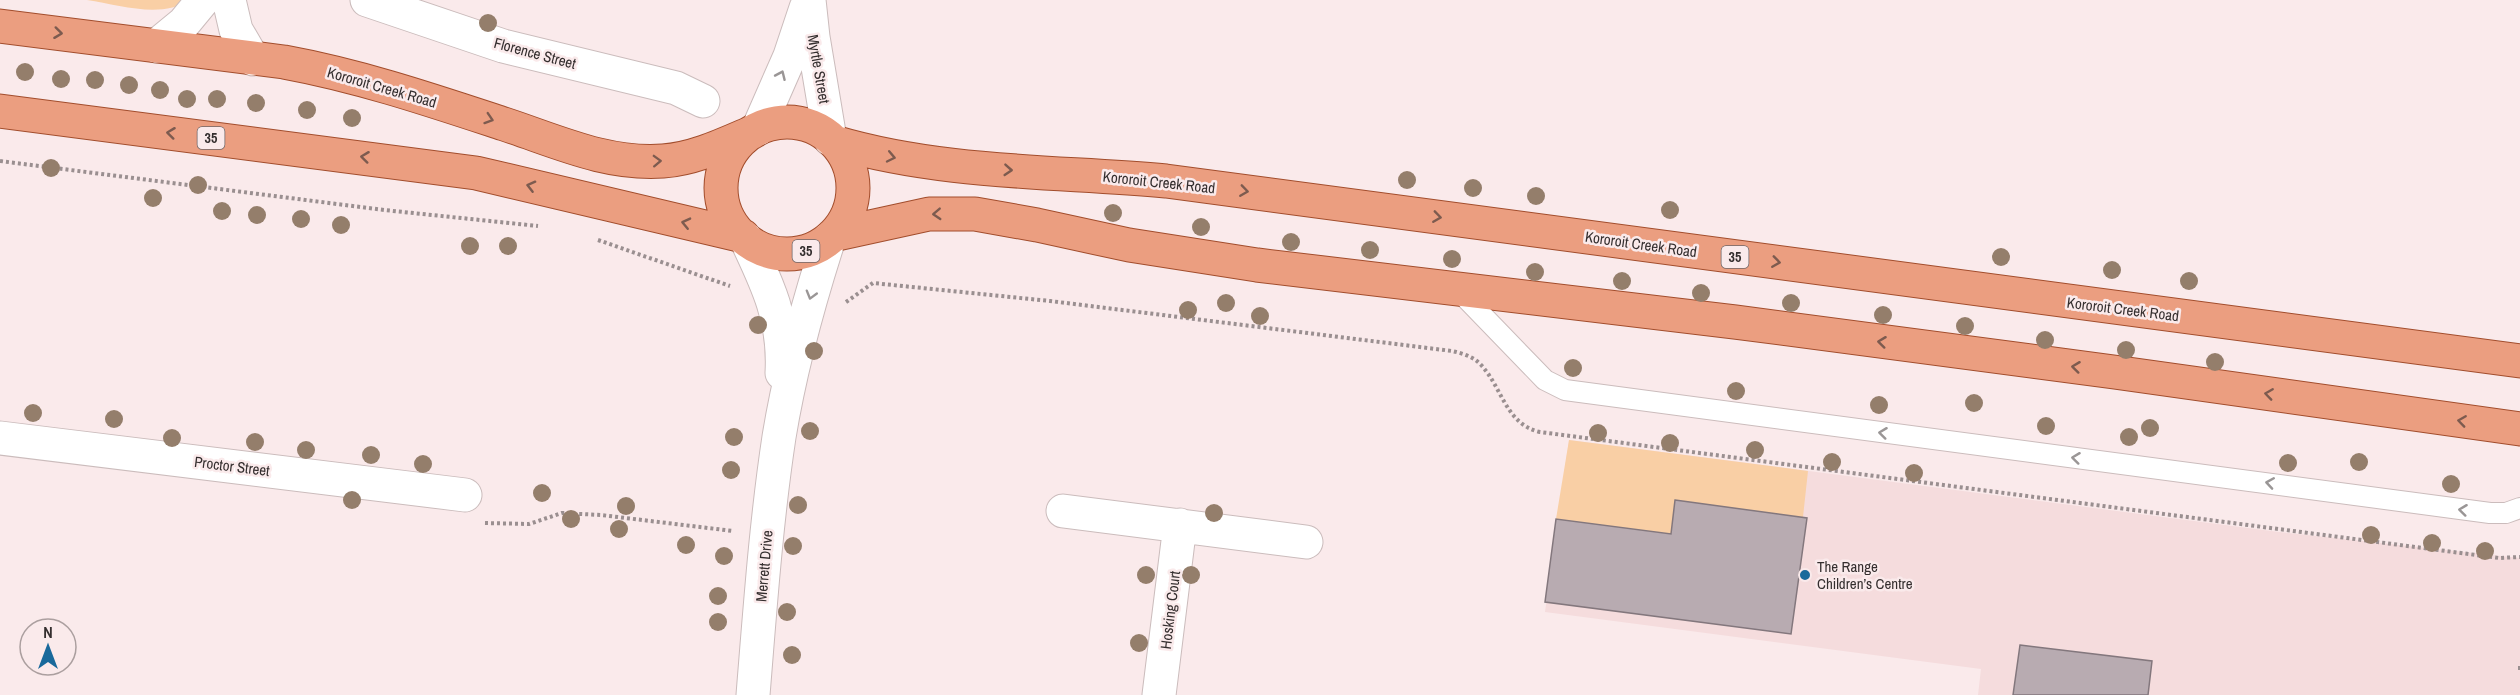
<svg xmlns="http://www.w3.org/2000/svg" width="2520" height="695" font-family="'Archivo Narrow',sans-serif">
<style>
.built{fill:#f5dcdd}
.green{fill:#f9cfa5}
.building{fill:#b8abb1;stroke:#83777d;stroke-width:1.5}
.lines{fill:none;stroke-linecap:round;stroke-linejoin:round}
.service-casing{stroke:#cbbcbc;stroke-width:22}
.minor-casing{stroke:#cbbcbc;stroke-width:35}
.primary-casing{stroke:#a24d2c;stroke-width:35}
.path{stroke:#9a8f90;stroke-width:4;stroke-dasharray:3 3;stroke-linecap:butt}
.service{stroke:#fff;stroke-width:20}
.minor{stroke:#fff;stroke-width:33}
.primary{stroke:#eb9e80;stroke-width:33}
.tree{fill:#947e6b}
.oneway{stroke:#7d5b4f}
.oneway2{stroke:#9a9696}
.poi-dot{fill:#19699b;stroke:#faeaeb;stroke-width:2}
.labels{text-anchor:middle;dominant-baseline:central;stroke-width:5;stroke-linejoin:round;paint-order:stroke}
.shield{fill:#faeaeb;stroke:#6f6667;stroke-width:1.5}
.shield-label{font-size:14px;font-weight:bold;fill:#342e2e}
.street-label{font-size:15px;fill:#342e2e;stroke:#faeaeb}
.poi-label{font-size:15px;fill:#342e2e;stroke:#faeaeb;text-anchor:start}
</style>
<rect width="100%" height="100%" fill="#faeaeb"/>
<path class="built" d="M 1569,440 L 2279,532 L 2520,558 L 2520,695 L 1978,695 L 1981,669 L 1545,612 Z"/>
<path class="green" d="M 87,0 L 190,0 C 161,19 120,5 87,0 Z
M 1569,440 L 1808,471 L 1803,517 L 1675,501 L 1671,534 L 1556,519 Z"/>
<path class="building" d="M 1675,500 L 1807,518 L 1791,634 L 1545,602 L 1556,519 L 1671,534 Z
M 2020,645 L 2152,661 L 2148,695 L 2013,695 Z"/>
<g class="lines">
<g class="service-casing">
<path id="service" d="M 1457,289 L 1545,380 L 1565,390 L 2490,513 L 2506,513 L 2520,508"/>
</g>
<g class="minor-casing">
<path id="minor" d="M 229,0 L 236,30 L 253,59
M 367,0 L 503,46 L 676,88 L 703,101
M 809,0 L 813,37 L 830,139
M 156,46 L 184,23 L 203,0
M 758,129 L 790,56 L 806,8
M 746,239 C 768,285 785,321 782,373
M 0,438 L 465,495
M 1063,511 L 1306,542
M 753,695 C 760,609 766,523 779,437 C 790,370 808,304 829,239
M 1159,695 L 1180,525"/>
</g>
<g class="primary-casing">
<path id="primary" d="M 0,26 L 284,62 C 360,76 431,100 504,124 C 556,141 606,165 663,161 C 694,159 725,144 753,132
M 0,111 L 476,173 L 743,236
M721 188a66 66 0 1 1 132 0a66 66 0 1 1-132 0Z
M 834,142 C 942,174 1055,171 1166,181 L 2520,361
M 833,235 L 929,214 L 975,214 L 1037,225 L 1129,245 L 1257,265 L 1735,322 L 2114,372 L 2520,429"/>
</g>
<path class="path" d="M 0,161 L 384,210 L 538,226
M 598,240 L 730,286
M 846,302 L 873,283 L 1050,301 L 1452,351 C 1461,353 1471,356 1478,362 C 1502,384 1504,424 1540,432 L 2499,558 L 2520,557
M 485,523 L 529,524 L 562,513 L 601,515 L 733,531
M 2518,668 L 2520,668"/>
<use href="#service" class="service"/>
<use href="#minor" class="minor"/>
<use href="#primary" class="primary"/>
</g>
<g class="tree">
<circle cx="488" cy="23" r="9"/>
<circle cx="25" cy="72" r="9"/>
<circle cx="61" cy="79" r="9"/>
<circle cx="95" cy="80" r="9"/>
<circle cx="129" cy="85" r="9"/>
<circle cx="160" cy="90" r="9"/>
<circle cx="187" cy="99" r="9"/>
<circle cx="217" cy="99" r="9"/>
<circle cx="256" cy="103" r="9"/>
<circle cx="307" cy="110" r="9"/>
<circle cx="352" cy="118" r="9"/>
<circle cx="51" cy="168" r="9"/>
<circle cx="1407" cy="180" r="9"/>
<circle cx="198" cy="185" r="9"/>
<circle cx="1473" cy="188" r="9"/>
<circle cx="1536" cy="196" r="9"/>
<circle cx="153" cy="198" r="9"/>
<circle cx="1670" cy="210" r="9"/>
<circle cx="222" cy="211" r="9"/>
<circle cx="1113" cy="213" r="9"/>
<circle cx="257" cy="215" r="9"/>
<circle cx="301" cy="219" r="9"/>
<circle cx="341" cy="225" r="9"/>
<circle cx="1201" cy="227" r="9"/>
<circle cx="1291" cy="242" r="9"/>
<circle cx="470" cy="246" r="9"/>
<circle cx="508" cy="246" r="9"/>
<circle cx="1370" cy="250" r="9"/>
<circle cx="2001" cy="257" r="9"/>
<circle cx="1452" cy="259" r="9"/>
<circle cx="2112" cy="270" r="9"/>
<circle cx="1535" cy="272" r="9"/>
<circle cx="1622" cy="281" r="9"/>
<circle cx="2189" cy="281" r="9"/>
<circle cx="1701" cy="293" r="9"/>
<circle cx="1226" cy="303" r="9"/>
<circle cx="1791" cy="303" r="9"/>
<circle cx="1188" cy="310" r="9"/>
<circle cx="1883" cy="315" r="9"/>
<circle cx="1260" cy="316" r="9"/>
<circle cx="758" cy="325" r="9"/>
<circle cx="1965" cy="326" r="9"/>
<circle cx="2045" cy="340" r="9"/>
<circle cx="2126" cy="350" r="9"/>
<circle cx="814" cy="351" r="9"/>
<circle cx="2215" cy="362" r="9"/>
<circle cx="1573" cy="368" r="9"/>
<circle cx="1736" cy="391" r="9"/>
<circle cx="1974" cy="403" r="9"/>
<circle cx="1879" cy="405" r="9"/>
<circle cx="33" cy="413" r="9"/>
<circle cx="114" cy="419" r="9"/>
<circle cx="2046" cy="426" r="9"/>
<circle cx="2150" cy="428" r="9"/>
<circle cx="810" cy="431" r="9"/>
<circle cx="1598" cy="433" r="9"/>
<circle cx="734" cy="437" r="9"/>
<circle cx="2129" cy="437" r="9"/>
<circle cx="172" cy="438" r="9"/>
<circle cx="255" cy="442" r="9"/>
<circle cx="1670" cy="443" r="9"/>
<circle cx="306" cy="450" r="9"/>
<circle cx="1755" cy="450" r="9"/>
<circle cx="371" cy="455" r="9"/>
<circle cx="1832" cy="462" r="9"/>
<circle cx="2359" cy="462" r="9"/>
<circle cx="2288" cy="463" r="9"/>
<circle cx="423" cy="464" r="9"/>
<circle cx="731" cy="470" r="9"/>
<circle cx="1914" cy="473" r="9"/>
<circle cx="2451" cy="484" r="9"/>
<circle cx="542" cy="493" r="9"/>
<circle cx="352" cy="500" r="9"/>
<circle cx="798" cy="505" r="9"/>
<circle cx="626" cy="506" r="9"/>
<circle cx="1214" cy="513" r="9"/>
<circle cx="571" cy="519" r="9"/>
<circle cx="619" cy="529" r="9"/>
<circle cx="2371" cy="535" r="9"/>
<circle cx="2432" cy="543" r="9"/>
<circle cx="686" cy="545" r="9"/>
<circle cx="793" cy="546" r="9"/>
<circle cx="2485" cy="551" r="9"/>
<circle cx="724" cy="556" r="9"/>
<circle cx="1146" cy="575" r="9"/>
<circle cx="1191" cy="575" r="9"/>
<circle cx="718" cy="596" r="9"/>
<circle cx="787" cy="612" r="9"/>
<circle cx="718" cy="622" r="9"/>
<circle cx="1139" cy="643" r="9"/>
<circle cx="792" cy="655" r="9"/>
</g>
<defs><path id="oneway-chevron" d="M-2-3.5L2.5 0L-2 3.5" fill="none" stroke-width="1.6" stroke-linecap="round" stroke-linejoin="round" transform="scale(1.5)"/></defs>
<g class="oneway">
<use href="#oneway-chevron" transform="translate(58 33) rotate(7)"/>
<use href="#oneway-chevron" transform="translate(489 119) rotate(18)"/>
<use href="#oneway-chevron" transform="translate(171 133) rotate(-173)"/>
<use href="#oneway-chevron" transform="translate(365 157) rotate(-173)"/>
<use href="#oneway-chevron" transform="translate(891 157) rotate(12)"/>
<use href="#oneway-chevron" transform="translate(657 161) rotate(-2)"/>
<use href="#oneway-chevron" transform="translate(1008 170) rotate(4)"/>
<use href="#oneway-chevron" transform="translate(531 186) rotate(-166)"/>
<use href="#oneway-chevron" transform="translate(1244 191) rotate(8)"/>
<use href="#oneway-chevron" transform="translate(937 214) rotate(177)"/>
<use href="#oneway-chevron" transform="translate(1437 217) rotate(8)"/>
<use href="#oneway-chevron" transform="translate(686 223) rotate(-167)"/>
<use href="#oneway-chevron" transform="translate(1776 262) rotate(8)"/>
<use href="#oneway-chevron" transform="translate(1882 342) rotate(-173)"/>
<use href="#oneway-chevron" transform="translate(2076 367) rotate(-173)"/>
<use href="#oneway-chevron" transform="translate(2269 394) rotate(-172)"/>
<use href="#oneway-chevron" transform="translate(2462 421) rotate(-172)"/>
</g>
<g class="oneway2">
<use href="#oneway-chevron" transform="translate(781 75) rotate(-66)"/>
<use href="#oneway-chevron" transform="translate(811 295) rotate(106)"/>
<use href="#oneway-chevron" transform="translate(1883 433) rotate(-173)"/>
<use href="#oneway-chevron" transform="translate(2076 458) rotate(-173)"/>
<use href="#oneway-chevron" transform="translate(2270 483) rotate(-171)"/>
<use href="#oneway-chevron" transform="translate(2463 510) rotate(-173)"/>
</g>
<circle class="poi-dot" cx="1805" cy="575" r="6"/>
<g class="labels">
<g class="shield">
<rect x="197.5" y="127" width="27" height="22" rx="4.5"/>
<rect x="792.5" y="240" width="27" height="22" rx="4.5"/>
<rect x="1721.5" y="246" width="27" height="22" rx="4.5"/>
</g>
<g class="shield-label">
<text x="211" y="138">35</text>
<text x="806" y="251">35</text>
<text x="1735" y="257">35</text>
</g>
<g class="street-label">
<text transform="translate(535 53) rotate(15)">Florence Street</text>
<text transform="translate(819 69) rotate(80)">Myrtle Street</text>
<text transform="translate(382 87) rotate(16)">Kororoit Creek Road</text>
<text transform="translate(1159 182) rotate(6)">Kororoit Creek Road</text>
<text transform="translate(1641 244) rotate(8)">Kororoit Creek Road</text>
<text transform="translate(2123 309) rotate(7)">Kororoit Creek Road</text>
<text transform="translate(232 466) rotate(7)">Proctor Street</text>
<text transform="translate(764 566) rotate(-85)">Merrett Drive</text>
<text transform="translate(1170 610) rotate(-83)">Hosking Court</text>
</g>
<g class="poi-label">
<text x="1817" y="566">The Range<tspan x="1817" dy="17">Children’s Centre</tspan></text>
</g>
</g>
<g transform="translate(48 647)"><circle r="28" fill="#faeaeb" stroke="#ab9f9f" stroke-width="1.5"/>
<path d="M0-4.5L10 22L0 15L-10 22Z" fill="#19699b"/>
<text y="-9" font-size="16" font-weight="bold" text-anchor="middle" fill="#342e2e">N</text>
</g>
</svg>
